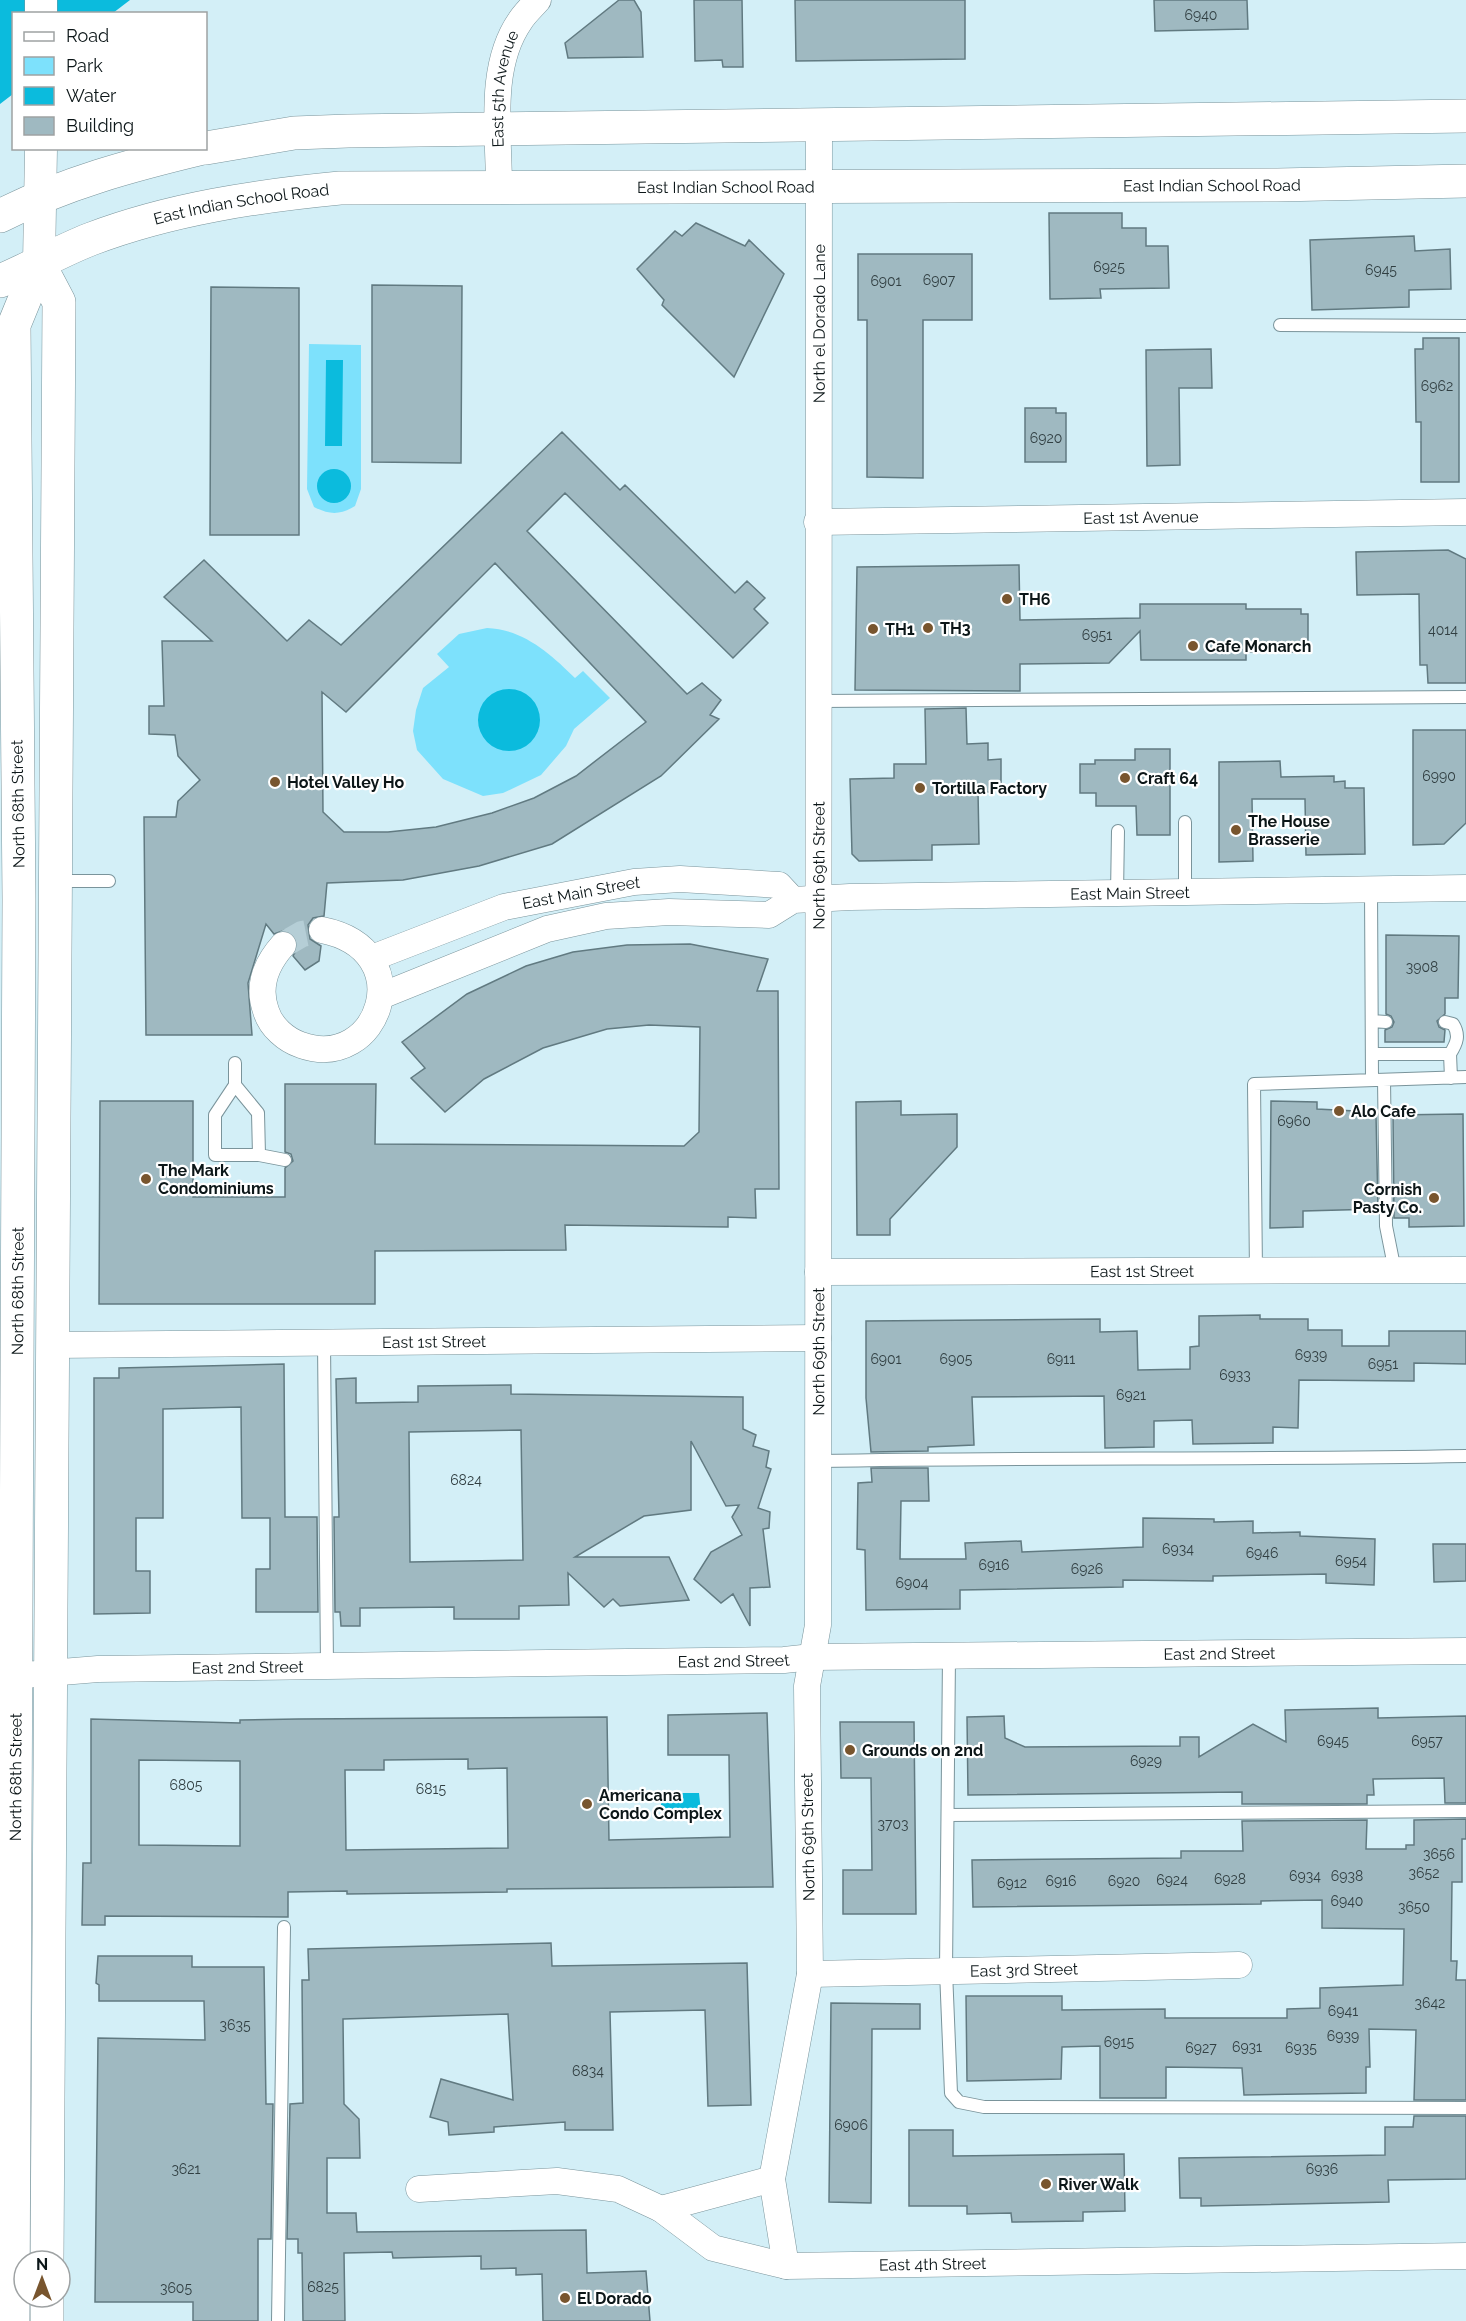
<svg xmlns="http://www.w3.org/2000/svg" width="1466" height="2321" font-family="Raleway,sans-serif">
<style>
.green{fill:#7de1fc}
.water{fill:#0bbbdd}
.building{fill:#9fb9c1;stroke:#617a81;stroke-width:1.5;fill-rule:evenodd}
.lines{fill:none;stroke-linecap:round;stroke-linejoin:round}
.minor-tunnel{stroke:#b5ced6;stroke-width:26;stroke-dasharray:26 13;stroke-linecap:butt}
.service-casing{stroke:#7a949b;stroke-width:14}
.minor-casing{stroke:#7a949b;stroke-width:27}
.tertiary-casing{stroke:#7a949b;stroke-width:33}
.secondary-casing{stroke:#7a949b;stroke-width:34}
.service{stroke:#fff;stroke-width:12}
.minor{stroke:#fff;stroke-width:26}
.tertiary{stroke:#fff;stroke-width:32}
.secondary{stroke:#fff;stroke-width:33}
.poi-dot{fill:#78552e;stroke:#fff;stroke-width:2}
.labels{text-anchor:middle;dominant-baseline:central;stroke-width:4.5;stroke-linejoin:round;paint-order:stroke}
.number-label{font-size:14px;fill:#313f42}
.street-label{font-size:16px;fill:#0c1618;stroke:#fff}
.poi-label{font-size:16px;font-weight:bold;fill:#0c1618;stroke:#fff;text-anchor:start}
</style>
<rect width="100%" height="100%" fill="#d3eff7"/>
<path class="green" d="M 309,344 L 361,345 L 361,489 L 355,506 C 340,515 330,515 314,507 L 307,489 Z
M 487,628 C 523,629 551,654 575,678 L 583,671 L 610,698 L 574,729 L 566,746 L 541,775 L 503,793 L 483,796 L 443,779 L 417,750 L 413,731 L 416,710 L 423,688 L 449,667 L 437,654 L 459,634 Z"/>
<path class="water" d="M 0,0 L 130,0 L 113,13 L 14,14 L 13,94 L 0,104 Z
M 326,360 L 343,360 L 342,446 L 325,446 Z
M317 486a17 17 0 1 1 34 0a17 17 0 1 1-34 0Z
M478 720a31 31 0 1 1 62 0a31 31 0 1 1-62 0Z
M 661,1793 L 699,1793 L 701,1812 L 661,1809 Z"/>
<path class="building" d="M 619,0 L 634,0 L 641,12 L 643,57 L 568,58 L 565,43 Z
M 694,0 L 742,0 L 743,67 L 723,67 L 722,60 L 695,61 Z
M 795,0 L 965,0 L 965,59 L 796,61 Z
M 1154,0 L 1247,0 L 1248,29 L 1155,31 Z
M 1049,213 L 1122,213 L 1122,228 L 1146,228 L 1146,246 L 1168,246 L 1169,288 L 1100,289 L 1101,298 L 1050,299 Z
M 696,223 L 745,246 L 749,240 L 784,274 L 734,377 L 662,305 L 664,300 L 637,269 L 675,231 L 682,236 Z
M 1414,236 L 1415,251 L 1450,249 L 1451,289 L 1409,290 L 1409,307 L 1312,310 L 1310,240 Z
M 858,254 L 972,254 L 972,320 L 923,320 L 923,478 L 867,477 L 867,320 L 858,320 Z
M 372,285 L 462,286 L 461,463 L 372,462 Z
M 211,287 L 299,288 L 299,535 L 210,535 Z
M 1423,338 L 1459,338 L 1459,482 L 1421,482 L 1421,422 L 1416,422 L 1415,349 L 1423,349 Z
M 1211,349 L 1212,388 L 1179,388 L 1180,465 L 1147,466 L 1146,350 Z
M 1025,408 L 1056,408 L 1056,413 L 1066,413 L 1066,462 L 1025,462 Z
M 562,432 L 620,490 L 625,485 L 735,593 L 747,581 L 765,598 L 754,609 L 768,623 L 733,658 L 565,493 L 527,531 L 687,694 L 702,683 L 721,700 L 710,715 L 719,719 L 661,776 L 552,844 L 479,866 L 403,880 L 327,883 L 324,916 L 313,918 L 308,925 L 310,939 L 321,946 L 319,961 L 305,970 L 293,956 L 298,947 L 293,934 L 285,930 L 274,934 L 266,924 L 248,983 L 252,1035 L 146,1035 L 144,817 L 176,817 L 178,801 L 200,780 L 178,756 L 175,735 L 149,734 L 149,706 L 164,706 L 162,641 L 212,641 L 164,597 L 204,560 L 287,641 L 309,620 L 341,645 ZM 495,563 L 646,722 L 576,776 L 534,798 L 492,813 L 436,827 L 388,832 L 344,832 L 323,812 L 322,692 L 346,712 Z
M 1448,550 L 1466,559 L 1466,683 L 1428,683 L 1427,665 L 1420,665 L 1419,594 L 1357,595 L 1356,552 Z
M 1019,565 L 1020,620 L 1140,618 L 1140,604 L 1246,604 L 1246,609 L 1301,609 L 1301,614 L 1308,614 L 1308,652 L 1246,652 L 1246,660 L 1141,660 L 1140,631 L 1109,663 L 1020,664 L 1020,691 L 855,690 L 857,567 Z
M 966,708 L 967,744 L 988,743 L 988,760 L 1001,759 L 1001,783 L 989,783 L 990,792 L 978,792 L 979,844 L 932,845 L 932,860 L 859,861 L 852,854 L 850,779 L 894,778 L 894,764 L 926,764 L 925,709 Z
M 1413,730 L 1466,730 L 1466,823 L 1444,844 L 1413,845 Z
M 1135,749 L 1170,749 L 1170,835 L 1137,835 L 1136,806 L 1096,806 L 1096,793 L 1080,793 L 1080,764 L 1095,764 L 1095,760 L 1135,760 Z
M 1280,761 L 1281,777 L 1334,776 L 1334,782 L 1345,781 L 1345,788 L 1364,788 L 1365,854 L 1306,855 L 1305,799 L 1252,799 L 1253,861 L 1219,862 L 1219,762 Z
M 1386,935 L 1459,936 L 1458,998 L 1445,998 L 1445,1014 L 1437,1021 L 1439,1027 L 1445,1030 L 1444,1042 L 1385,1042 L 1385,1030 L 1392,1027 L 1394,1022 L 1391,1016 L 1386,1014 Z
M 690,944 L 768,959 L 757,991 L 778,991 L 779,1189 L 755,1189 L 756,1218 L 728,1217 L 728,1227 L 565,1225 L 566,1250 L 375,1251 L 375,1304 L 99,1304 L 100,1101 L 193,1101 L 193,1197 L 285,1197 L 285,1168 L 293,1161 L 291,1154 L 285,1152 L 285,1084 L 376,1084 L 375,1144 L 684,1146 L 699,1132 L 700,1027 L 649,1025 L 607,1029 L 543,1048 L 484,1079 L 445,1112 L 411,1078 L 425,1068 L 402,1042 L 467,994 L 526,966 L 573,952 L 627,945 Z
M 901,1101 L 901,1115 L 957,1114 L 957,1147 L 890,1219 L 890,1235 L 857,1235 L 856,1102 Z
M 1271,1101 L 1317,1102 L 1317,1109 L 1355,1111 L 1355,1115 L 1376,1115 L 1378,1209 L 1303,1211 L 1303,1227 L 1270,1228 Z
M 1463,1114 L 1464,1226 L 1409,1227 L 1409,1218 L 1394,1218 L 1393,1115 Z
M 1260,1315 L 1260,1319 L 1308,1319 L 1308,1330 L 1342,1330 L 1342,1346 L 1389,1346 L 1389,1331 L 1466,1331 L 1466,1364 L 1414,1363 L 1414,1381 L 1299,1380 L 1298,1428 L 1273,1427 L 1273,1443 L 1193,1444 L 1192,1420 L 1154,1421 L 1154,1447 L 1105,1448 L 1104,1396 L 972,1397 L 974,1445 L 928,1447 L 928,1451 L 871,1452 L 866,1398 L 866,1321 L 1100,1319 L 1100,1332 L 1137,1331 L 1138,1370 L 1190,1369 L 1190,1347 L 1199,1346 L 1199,1316 Z
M 284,1364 L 285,1517 L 317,1517 L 318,1612 L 256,1612 L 256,1569 L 270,1569 L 270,1518 L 242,1518 L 241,1407 L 163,1409 L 163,1518 L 136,1518 L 136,1571 L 150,1571 L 150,1613 L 94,1614 L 94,1378 L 119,1378 L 119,1368 Z
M 356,1378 L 356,1403 L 418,1402 L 418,1386 L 511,1385 L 511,1394 L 743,1397 L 743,1429 L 756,1435 L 753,1446 L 769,1451 L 766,1467 L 771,1469 L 758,1508 L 770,1512 L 769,1528 L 763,1529 L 770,1587 L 750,1588 L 750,1626 L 733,1594 L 721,1603 L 694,1579 L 711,1552 L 742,1535 L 732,1517 L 739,1505 L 726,1506 L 691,1441 L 691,1510 L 644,1516 L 575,1557 L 669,1557 L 689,1600 L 620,1606 L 613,1599 L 604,1607 L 568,1573 L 569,1605 L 519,1606 L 519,1619 L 454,1619 L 454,1607 L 360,1608 L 360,1626 L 341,1626 L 340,1612 L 335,1612 L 334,1517 L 339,1517 L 336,1379 ZM 521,1430 L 523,1560 L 410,1562 L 409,1432 Z
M 871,1468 L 928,1468 L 929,1501 L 901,1501 L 900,1559 L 966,1559 L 965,1543 L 1021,1541 L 1022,1552 L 1143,1547 L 1143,1518 L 1214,1519 L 1214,1522 L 1253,1521 L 1253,1533 L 1300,1532 L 1300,1536 L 1375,1539 L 1374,1585 L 1326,1583 L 1326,1574 L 1213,1576 L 1213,1581 L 1123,1580 L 1123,1587 L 960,1590 L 960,1609 L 866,1610 L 865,1550 L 857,1549 L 858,1483 L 872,1482 Z
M 1433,1544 L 1466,1544 L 1466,1581 L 1434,1582 Z
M 1378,1708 L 1378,1718 L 1466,1716 L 1466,1803 L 1445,1803 L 1444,1778 L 1373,1779 L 1374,1795 L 1367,1795 L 1367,1804 L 1242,1804 L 1242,1792 L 968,1795 L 967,1717 L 1004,1716 L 1005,1738 L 1025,1747 L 1180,1746 L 1180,1737 L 1199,1737 L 1199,1757 L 1253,1724 L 1286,1742 L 1285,1710 Z
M 767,1713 L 773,1887 L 507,1889 L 507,1892 L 347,1894 L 347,1891 L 288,1892 L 288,1917 L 105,1916 L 105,1925 L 82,1925 L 83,1863 L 91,1863 L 91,1719 L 240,1723 L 240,1720 L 298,1719 L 607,1717 L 609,1840 L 730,1837 L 729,1755 L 668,1755 L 668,1715 ZM 468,1759 L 468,1769 L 507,1768 L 508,1848 L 346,1850 L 345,1770 L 384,1770 L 384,1760 ZM 139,1760 L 240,1761 L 240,1846 L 139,1845 Z
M 840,1722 L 914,1722 L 916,1914 L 843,1914 L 843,1870 L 872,1870 L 871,1778 L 841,1778 Z
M 1466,1819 L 1466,1839 L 1462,1839 L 1462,1882 L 1452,1882 L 1451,1961 L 1457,1961 L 1456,1980 L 1466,1980 L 1466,2100 L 1414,2100 L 1416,2030 L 1369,2029 L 1370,2067 L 1366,2067 L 1366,2093 L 1244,2095 L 1242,2068 L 1166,2067 L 1166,2098 L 1100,2098 L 1100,2046 L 1062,2047 L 1061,2079 L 967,2081 L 966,1996 L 1062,1996 L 1062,2010 L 1165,2009 L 1165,2018 L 1287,2018 L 1287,2009 L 1320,2008 L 1320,1988 L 1403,1985 L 1404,1929 L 1322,1928 L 1322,1900 L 1261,1901 L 1261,1904 L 973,1907 L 972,1860 L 1181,1858 L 1181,1851 L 1243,1851 L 1242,1821 L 1367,1820 L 1366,1849 L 1406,1849 L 1406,1845 L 1414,1845 L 1414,1820 Z
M 551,1943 L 552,1966 L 747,1963 L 751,2105 L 708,2106 L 705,2010 L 610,2012 L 613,2130 L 565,2130 L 565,2122 L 494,2127 L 494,2132 L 449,2135 L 448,2122 L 430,2117 L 441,2079 L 513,2100 L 508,2014 L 343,2019 L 344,2104 L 359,2119 L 360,2158 L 327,2158 L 327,2213 L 356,2213 L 357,2232 L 586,2230 L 587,2273 L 646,2271 L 650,2321 L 543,2321 L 542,2274 L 516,2275 L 516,2268 L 481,2269 L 481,2256 L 393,2258 L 392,2252 L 344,2253 L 345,2321 L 303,2321 L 302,2253 L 298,2253 L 298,2239 L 287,2239 L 290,2104 L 303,2103 L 302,1980 L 309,1980 L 308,1949 Z
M 98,1956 L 192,1956 L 192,1967 L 264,1967 L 266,2104 L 273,2104 L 271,2239 L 258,2239 L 258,2321 L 193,2321 L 193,2302 L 95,2302 L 98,2038 L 205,2040 L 204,2001 L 99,2001 L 99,1985 L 96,1983 Z
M 831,2003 L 920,2004 L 920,2029 L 872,2029 L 871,2203 L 829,2202 Z
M 1414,2116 L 1466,2116 L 1466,2179 L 1388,2180 L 1389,2202 L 1201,2206 L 1201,2198 L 1180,2198 L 1179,2158 L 1385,2155 L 1385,2127 L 1413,2127 Z
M 909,2130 L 953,2130 L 953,2156 L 1124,2154 L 1125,2211 L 1083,2212 L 1083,2221 L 1012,2222 L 1011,2213 L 967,2214 L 967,2206 L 909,2206 Z"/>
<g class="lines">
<path class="minor-tunnel" d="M 283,945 L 302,934 L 322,930"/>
<g class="service-casing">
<path id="service" d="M 1280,325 L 1466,326
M 818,701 L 1466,697
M 55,881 L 109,881
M 1371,890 L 1372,1080
M 1117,894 L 1118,831
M 1185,894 L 1185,822
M 1372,1021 L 1386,1022
M 1445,1022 L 1453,1024 C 1460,1035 1457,1043 1450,1054
M 1372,1054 L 1450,1054 L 1451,1078
M 235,1063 L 235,1085 L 258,1113 L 259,1155 L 215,1155 L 215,1115 L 235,1085
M 1384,1080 L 1386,1226 L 1395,1271
M 259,1155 L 285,1160
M 1256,1272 L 1254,1084 L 1466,1077
M 324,1342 L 327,1666
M 818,1461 C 1034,1457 1250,1460 1466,1456
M 949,1656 L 946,1971 L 951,2093 L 959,2102 L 984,2107 L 1466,2108
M 948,1815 L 1466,1811
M 278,2321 L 284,1927"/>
</g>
<g class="minor-casing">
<g id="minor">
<path id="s1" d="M 499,187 C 499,133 488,67 520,21 C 525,13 532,7 538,0"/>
<path id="s2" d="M 817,522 L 1466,512"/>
<path d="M 283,945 C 266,964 257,986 266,1011 C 271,1027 286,1040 301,1045 C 379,1073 422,950 322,930"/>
<path id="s3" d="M 372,958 L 504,907 L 634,882 L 680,879 L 779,885 L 793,900"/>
<path id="s4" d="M 381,996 L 547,929 L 606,916 L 669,912 L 769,915 L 793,900 L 850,897 L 1466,888"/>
<path id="s5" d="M 818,1272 L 1466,1270"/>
<path id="s6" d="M 52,1345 L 818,1338"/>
<path id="s7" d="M 0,1677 L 98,1669 L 784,1660 L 812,1657 L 1466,1651"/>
<path id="s8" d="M 810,1974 L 1239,1965"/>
<path id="s9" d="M 419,2189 L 557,2181 L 618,2189 L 661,2209 L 713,2248 L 786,2266 L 1466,2256"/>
<path d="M 661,2209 L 772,2179"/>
<path id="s10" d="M 786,2266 L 772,2179 L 810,1974 L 807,1686 L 818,1625 L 819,124"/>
</g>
</g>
<g class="tertiary-casing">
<path id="tertiary" d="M 41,0 L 41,14
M 39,264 L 41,148"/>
</g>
<g class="secondary-casing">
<g id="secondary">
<path d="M 206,148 L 294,133 L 348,131 L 1466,116"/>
<path d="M 0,216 C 65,183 132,165 203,148"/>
<path d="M 39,264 L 59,302 L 47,2261"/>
<path id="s11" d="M 0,281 C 31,268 60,251 91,239 C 170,209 257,196 340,188 L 1277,185 L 1466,181"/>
<path id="s12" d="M 13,2321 L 19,899 L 14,325 L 39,264"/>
<path d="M 47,2321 L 47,2297"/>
</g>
</g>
<use href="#service" class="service"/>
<use href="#minor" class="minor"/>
<use href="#tertiary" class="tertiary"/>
<use href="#secondary" class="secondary"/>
</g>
<g class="poi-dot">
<circle cx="1007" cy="599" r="6"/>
<circle cx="928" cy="628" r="6"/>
<circle cx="873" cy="629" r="6"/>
<circle cx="1193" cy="646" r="6"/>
<circle cx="1125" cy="778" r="6"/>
<circle cx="275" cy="782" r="6"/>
<circle cx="920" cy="788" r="6"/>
<circle cx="1236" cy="830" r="6"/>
<circle cx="1339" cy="1111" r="6"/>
<circle cx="146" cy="1179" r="6"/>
<circle cx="1434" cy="1198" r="6"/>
<circle cx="850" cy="1750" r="6"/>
<circle cx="587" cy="1804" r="6"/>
<circle cx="1046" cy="2184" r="6"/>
<circle cx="565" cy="2298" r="6"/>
</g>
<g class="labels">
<g class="number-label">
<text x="1201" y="15">6940</text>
<text x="1109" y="267">6925</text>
<text x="1381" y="270">6945</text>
<text x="939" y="280">6907</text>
<text x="886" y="281">6901</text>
<text x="1437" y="386">6962</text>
<text x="1046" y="438">6920</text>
<text x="1443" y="630">4014</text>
<text x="1097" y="635">6951</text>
<text x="1439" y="776">6990</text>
<text x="1422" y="967">3908</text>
<text x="1294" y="1121">6960</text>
<text x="1311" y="1355">6939</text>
<text x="886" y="1359">6901</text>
<text x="956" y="1359">6905</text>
<text x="1061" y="1359">6911</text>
<text x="1383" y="1364">6951</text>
<text x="1235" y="1375">6933</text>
<text x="1131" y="1395">6921</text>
<text x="466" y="1480">6824</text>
<text x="1178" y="1549">6934</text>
<text x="1262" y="1553">6946</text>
<text x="1351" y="1561">6954</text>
<text x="994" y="1565">6916</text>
<text x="1087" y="1569">6926</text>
<text x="912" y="1583">6904</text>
<text x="1333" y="1741">6945</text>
<text x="1427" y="1741">6957</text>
<text x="1146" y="1761">6929</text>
<text x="186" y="1785">6805</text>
<text x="431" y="1789">6815</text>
<text x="893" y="1824">3703</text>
<text x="1439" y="1854">3656</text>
<text x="1424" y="1873">3652</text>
<text x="1305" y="1876">6934</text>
<text x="1347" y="1876">6938</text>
<text x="1230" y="1879">6928</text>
<text x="1172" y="1880">6924</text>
<text x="1061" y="1881">6916</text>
<text x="1124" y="1881">6920</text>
<text x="1012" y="1883">6912</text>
<text x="1347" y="1901">6940</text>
<text x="1414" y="1907">3650</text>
<text x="1430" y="2003">3642</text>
<text x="1343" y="2011">6941</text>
<text x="235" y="2025">3635</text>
<text x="1343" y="2036">6939</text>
<text x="1119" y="2042">6915</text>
<text x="1247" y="2047">6931</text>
<text x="1201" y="2048">6927</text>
<text x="1301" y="2048">6935</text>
<text x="588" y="2071">6834</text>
<text x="851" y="2125">6906</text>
<text x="186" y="2169">3621</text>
<text x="1322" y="2169">6936</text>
<text x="323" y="2287">6825</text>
<text x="176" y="2288">3605</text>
</g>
<g class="street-label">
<text stroke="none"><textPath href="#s1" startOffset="99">East 5th Avenue</textPath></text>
<text stroke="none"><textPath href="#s11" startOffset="1227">East Indian School Road</textPath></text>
<text stroke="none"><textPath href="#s11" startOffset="741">East Indian School Road</textPath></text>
<text stroke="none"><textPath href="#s11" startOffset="255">East Indian School Road</textPath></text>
<text stroke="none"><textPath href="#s10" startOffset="1948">North el Dorado Lane</textPath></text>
<text stroke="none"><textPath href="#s2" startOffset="324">East 1st Avenue</textPath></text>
<text transform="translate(18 804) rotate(-91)">North 68th Street</text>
<text stroke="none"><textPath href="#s10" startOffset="1406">North 69th Street</textPath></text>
<text stroke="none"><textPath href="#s3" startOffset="220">East Main Street</textPath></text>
<text stroke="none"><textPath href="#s4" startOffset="768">East Main Street</textPath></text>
<text stroke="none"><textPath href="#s5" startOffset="324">East 1st Street</textPath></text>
<text stroke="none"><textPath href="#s12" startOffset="1030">North 68th Street</textPath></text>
<text stroke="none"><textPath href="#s6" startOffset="382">East 1st Street</textPath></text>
<text stroke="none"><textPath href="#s10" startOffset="920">North 69th Street</textPath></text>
<text stroke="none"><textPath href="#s7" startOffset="1220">East 2nd Street</textPath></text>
<text stroke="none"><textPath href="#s7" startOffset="734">East 2nd Street</textPath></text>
<text stroke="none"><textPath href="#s7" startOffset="248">East 2nd Street</textPath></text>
<text stroke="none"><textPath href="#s12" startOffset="544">North 68th Street</textPath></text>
<text transform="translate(808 1837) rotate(-91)">North 69th Street</text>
<text stroke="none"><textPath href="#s8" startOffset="214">East 3rd Street</textPath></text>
<text stroke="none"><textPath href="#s9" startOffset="534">East 4th Street</textPath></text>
</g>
<g class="poi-label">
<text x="1019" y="599">TH6</text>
<text x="940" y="628">TH3</text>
<text x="885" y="629">TH1</text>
<text x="1205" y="646">Cafe Monarch</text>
<text x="1137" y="778">Craft 64</text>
<text x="287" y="782">Hotel Valley Ho</text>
<text x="932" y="788">Tortilla Factory</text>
<text x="1248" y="821">The House<tspan x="1248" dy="18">Brasserie</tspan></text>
<text x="1351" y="1111">Alo Cafe</text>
<text x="158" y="1170">The Mark<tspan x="158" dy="18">Condominiums</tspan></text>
<text x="1422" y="1189" text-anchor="end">Cornish<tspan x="1422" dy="18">Pasty Co.</tspan></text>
<text x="862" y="1750">Grounds on 2nd</text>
<text x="599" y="1795">Americana<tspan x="599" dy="18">Condo Complex</tspan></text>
<text x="1058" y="2184">River Walk</text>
<text x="577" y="2298">El Dorado</text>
</g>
</g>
<rect x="12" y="12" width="195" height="138" fill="#ffffff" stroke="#9ea2a3" stroke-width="1.5"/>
<rect x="24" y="32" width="30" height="9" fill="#ffffff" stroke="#9ea2a3" stroke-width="1.5"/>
<text x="66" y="42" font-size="18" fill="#0c1618">Road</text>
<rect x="24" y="57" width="30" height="18" fill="#7de1fc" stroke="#9ea2a3" stroke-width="1.5"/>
<text x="66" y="72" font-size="18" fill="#0c1618">Park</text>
<rect x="24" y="87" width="30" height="18" fill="#0bbbdd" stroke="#9ea2a3" stroke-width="1.5"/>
<text x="66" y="102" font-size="18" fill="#0c1618">Water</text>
<rect x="24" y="117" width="30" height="18" fill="#9fb9c1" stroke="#9ea2a3" stroke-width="1.5"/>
<text x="66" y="132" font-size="18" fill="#0c1618">Building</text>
<g transform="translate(42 2279)"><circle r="28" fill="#ffffff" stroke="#9ea2a3" stroke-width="1.5"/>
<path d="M0-4.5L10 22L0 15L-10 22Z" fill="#78552e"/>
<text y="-9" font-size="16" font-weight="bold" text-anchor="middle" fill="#0c1618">N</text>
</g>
</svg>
